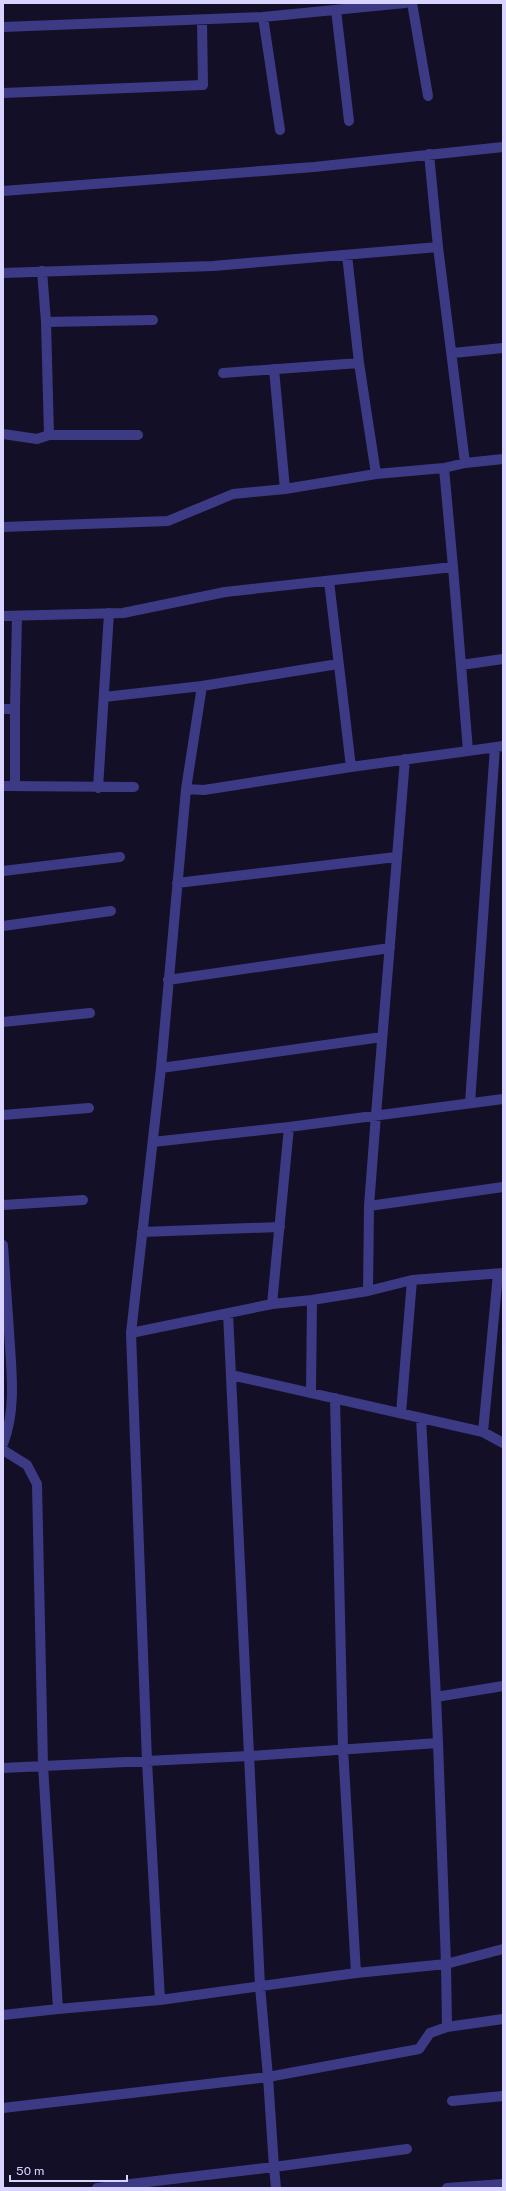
<svg xmlns="http://www.w3.org/2000/svg" width="506" height="2191" font-family="'Public Sans',sans-serif">
<style>
.lines{fill:none;stroke-linecap:round;stroke-linejoin:round}
.minor{stroke:#3d3a85;stroke-width:10}
</style>
<rect width="100%" height="100%" fill="#130f26"/>
<g class="lines">
<path class="minor" d="M 412,3 L 428,96
M 336,10 L 349,121
M 263,17 L 280,130
M 3,27 L 263,17 L 405,3
M 3,93 L 203,85 L 202,21
M 3,191 L 314,167 L 503,147
M 438,247 L 465,463 L 503,459
M 42,271 L 46,322 L 153,320
M 3,273 L 213,266 L 438,247 L 429,154
M 46,322 L 49,435
M 453,353 L 503,348
M 359,363 L 376,474
M 274,369 L 285,489
M 223,373 L 359,363 L 347,255
M 3,434 L 37,439 L 49,435 L 138,435
M 3,527 L 168,521 L 233,494 L 285,489 L 376,474 L 444,468 L 465,463
M 453,567 L 468,751 L 503,746
M 329,581 L 351,767 L 468,751
M 3,616 L 123,613 L 225,592 L 453,567 L 444,468
M 461,665 L 503,659
M 202,686 L 338,664
M 104,697 L 202,686 L 186,789 L 161,1068 L 131,1333 L 147,1761 L 160,2000 L 356,1973 L 446,1964 L 447,2027
M 3,709 L 15,709 L 17,616
M 3,786 L 134,787
M 15,786 L 15,709
M 98,788 L 109,613
M 186,789 L 204,790 L 351,767
M 3,871 L 120,857
M 177,883 L 396,857
M 3,926 L 111,911
M 168,980 L 390,948
M 3,1022 L 90,1013
M 161,1068 L 382,1037
M 470,1103 L 495,747
M 3,1115 L 89,1108
M 153,1142 L 289,1127 L 503,1099
M 3,1205 L 83,1200
M 369,1206 L 503,1187
M 142,1232 L 280,1227
M 3,1245 C 5,1274 7,1302 9,1331 C 11,1367 17,1409 3,1444
M 368,1291 L 369,1206 L 376,1115 L 405,759
M 272,1304 L 289,1127
M 228,1313 L 260,1986 L 268,2077 L 419,2049 L 430,2033 L 447,2027 L 503,2019
M 131,1333 L 272,1304 L 312,1300 L 368,1291 L 412,1280 L 503,1273
M 231,1375 L 483,1432 L 503,1443
M 311,1392 L 312,1300
M 335,1398 L 343,1748 L 356,1973
M 401,1413 L 412,1280
M 421,1418 L 436,1697
M 483,1432 L 498,1274
M 3,1450 L 27,1465 L 37,1484 L 43,1765 L 58,2009 L 160,2000
M 438,1743 L 446,1964 L 503,1949
M 3,1768 L 249,1756 L 438,1743 L 436,1697 L 503,1686
M 3,2015 L 58,2009
M 452,2101 L 503,2096
M 3,2108 L 268,2077 L 274,2167 L 97,2188
M 276,2188 L 274,2167 L 407,2149
M 447,2188 L 503,2184"/>
</g>
<rect width="506" height="2191" fill="none" stroke="#d9d4ff" stroke-width="8"/>
<path d="M10 2175v6h117v-6" fill="none" stroke="#d9d4ff" stroke-width="2"/>
<text x="16" y="2175" font-size="12" fill="#d9d4ff" stroke="#130f26" stroke-width="3" paint-order="stroke">50 m</text>
</svg>
